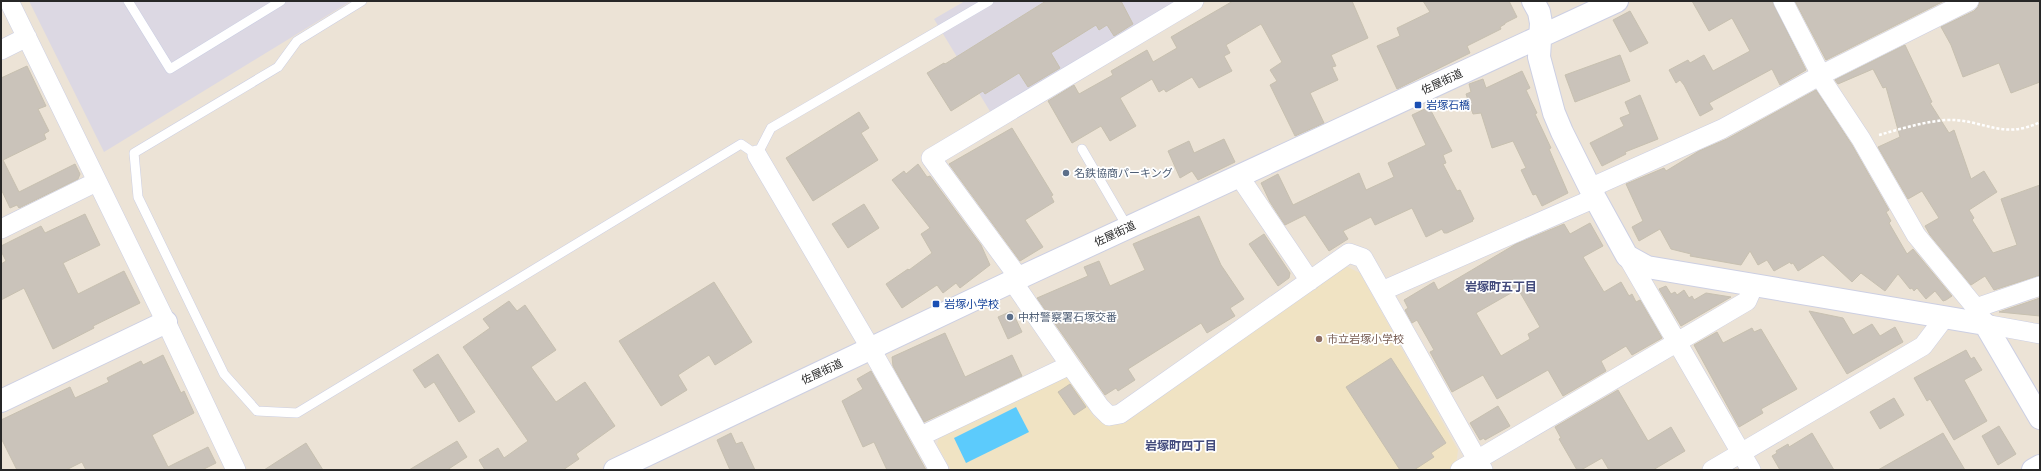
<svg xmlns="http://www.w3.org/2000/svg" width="2041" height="471" font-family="Rubik,'Noto Sans JP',sans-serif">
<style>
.industrial{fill:#dcd8e3}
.education{fill:#f0e3c3}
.water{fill:#5ccbfc}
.building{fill:#cac3ba;stroke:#c7c0b0;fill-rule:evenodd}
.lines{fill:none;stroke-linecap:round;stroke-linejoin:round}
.lane-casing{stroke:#cccfe3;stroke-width:10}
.street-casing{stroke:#cccfe3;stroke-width:20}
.secondary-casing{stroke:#cccfe3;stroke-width:24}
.path{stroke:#fff;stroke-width:2.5;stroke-dasharray:3 2;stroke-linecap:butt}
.lane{stroke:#fff;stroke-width:9}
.street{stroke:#fff;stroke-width:19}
.secondary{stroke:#fff;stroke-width:22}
.transit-dot{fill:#1a4fb4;stroke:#fff;stroke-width:1.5}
.service-dot{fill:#5c6f8a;stroke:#fff;stroke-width:1.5}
.education-dot{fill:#8d6e63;stroke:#fff;stroke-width:1.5}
.labels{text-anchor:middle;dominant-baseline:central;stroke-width:3.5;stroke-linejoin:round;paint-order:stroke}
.street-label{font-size:11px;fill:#272727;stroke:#fff}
.transit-label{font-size:11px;fill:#164399;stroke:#fff;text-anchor:start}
.service-label{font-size:11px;fill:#4e5e75;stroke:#fff;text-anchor:start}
.education-label{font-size:11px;fill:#785e54;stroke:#fff;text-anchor:start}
.neighbourhood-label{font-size:12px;font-weight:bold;fill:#434b7c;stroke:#fff}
</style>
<rect width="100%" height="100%" fill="#ece3d6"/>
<path class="industrial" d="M 29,1 L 351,1 L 104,152 Z
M 965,1 L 1182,1 L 991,113 L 934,19 Z"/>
<path class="education" d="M 1346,266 L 1360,273 L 1458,450 L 1456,465 L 1448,470 L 951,470 L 937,445 L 939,437 L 1057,378 L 1070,378 L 1095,418 L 1108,423 L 1123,421 Z"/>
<path class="water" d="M 1016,407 L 1029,432 L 966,463 L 954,438 Z"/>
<path class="building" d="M 1046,1 L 1121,1 L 1133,24 L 1114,36 L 1107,25 L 1099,30 L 1096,25 L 1051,53 L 1060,68 L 1028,87 L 1019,73 L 985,94 L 983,91 L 951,111 L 927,73 L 944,63 L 945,64 Z
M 1233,1 L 1352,1 L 1368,38 L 1331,55 L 1336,66 L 1332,67 L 1338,80 L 1310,93 L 1324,123 L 1295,136 L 1270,85 L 1277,81 L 1270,70 L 1282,62 L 1261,24 L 1226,45 L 1230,53 L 1224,56 L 1232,71 L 1199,88 L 1192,77 L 1166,92 L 1164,89 L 1159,92 L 1152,79 L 1120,98 L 1136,126 L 1110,141 L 1101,126 L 1072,143 L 1048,101 L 1074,85 L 1079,94 L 1113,75 L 1111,71 L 1147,50 L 1153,62 L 1177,48 L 1171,37 Z
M 1423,1 L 1509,1 L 1517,17 L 1505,23 L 1505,24 L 1500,27 L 1501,29 L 1467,46 L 1470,53 L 1397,89 L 1377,46 L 1400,36 L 1397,28 L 1430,12 Z
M 1692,1 L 1772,1 L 1806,70 L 1780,85 L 1772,69 L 1709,103 L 1713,109 L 1700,116 L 1684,85 L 1680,80 L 1676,83 L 1669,70 L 1688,60 L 1690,63 L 1704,55 L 1713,71 L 1750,51 L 1732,18 L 1709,31 Z
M 1795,1 L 1944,1 L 1826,60 Z
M 1980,1 L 2040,1 L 2040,82 L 2011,93 L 1999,63 L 1963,77 L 1951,45 L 1941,27 L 1974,11 L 1978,7 Z
M 1630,11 L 1648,43 L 1630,52 L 1613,20 Z
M 1905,45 L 1932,102 L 1930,103 L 1949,133 L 1954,130 L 1971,179 L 1984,171 L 1997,192 L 1969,210 L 1974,218 L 1972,220 L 1993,253 L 2017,245 L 2001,199 L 2040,185 L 2040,275 L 1994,290 L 1985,276 L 1971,285 L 1930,235 L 1925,226 L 1939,218 L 1922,191 L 1908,199 L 1878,147 L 1900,137 L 1886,87 L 1883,88 L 1873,69 L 1838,84 L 1835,80 Z
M 1620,55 L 1630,81 L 1575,102 L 1565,75 Z
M 27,66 L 46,106 L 38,109 L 49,131 L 44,134 L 46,139 L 3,160 L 19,192 L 75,164 L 80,174 L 78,179 L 19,208 L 17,205 L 10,208 L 1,189 L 1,78 Z
M 1522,71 L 1530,88 L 1526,90 L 1537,113 L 1535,114 L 1551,148 L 1549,149 L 1568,193 L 1542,206 L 1536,194 L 1533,195 L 1521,170 L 1526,168 L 1513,141 L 1492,148 L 1481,113 L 1473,114 L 1466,94 L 1471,92 L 1469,84 L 1483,79 L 1486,88 Z
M 1816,90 L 1852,145 L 1889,210 L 1886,212 L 1891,221 L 1889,223 L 1907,254 L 1913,249 L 1952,296 L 1946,300 L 1943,301 L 1935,291 L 1926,299 L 1917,288 L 1914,291 L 1912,288 L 1910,289 L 1898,274 L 1885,291 L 1861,273 L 1852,282 L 1823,255 L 1798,271 L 1793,263 L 1791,264 L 1790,262 L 1774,271 L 1767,260 L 1758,265 L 1750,251 L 1741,265 L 1690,256 L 1691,254 L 1671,249 L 1660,229 L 1639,241 L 1632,227 L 1643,221 L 1626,184 L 1664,168 L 1666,171 L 1699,151 L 1727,139 Z
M 1640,95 L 1658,139 L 1625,152 L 1626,154 L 1602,166 L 1590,143 L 1624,126 L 1620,118 L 1630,114 L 1625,102 Z
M 1429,107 L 1452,151 L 1443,155 L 1446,163 L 1443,164 L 1457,191 L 1460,190 L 1474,219 L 1472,220 L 1473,221 L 1447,233 L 1444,233 L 1442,229 L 1426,237 L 1412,208 L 1375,225 L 1371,217 L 1343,231 L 1348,239 L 1329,251 L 1305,215 L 1285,225 L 1270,202 L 1261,183 L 1278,174 L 1293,205 L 1359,173 L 1366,190 L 1394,177 L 1388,163 L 1426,145 L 1412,115 Z
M 859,112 L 869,128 L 861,133 L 878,160 L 813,201 L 786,158 Z
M 1012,128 L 1053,195 L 1051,196 L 1054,202 L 1025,220 L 1043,247 L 1020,261 L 949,164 Z
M 1224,139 L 1235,162 L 1198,180 L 1192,171 L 1180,178 L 1168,151 L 1189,141 L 1194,153 Z
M 918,164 L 927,177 L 930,176 L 981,245 L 990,265 L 960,288 L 956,283 L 943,293 L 937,285 L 902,308 L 886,284 L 908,269 L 909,270 L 932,253 L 921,234 L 930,228 L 892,180 L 904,171 L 906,174 Z
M 864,204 L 879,228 L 848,248 L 832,224 Z
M 85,214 L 100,245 L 63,263 L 78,294 L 124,271 L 140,303 L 93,326 L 94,328 L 53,349 L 24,288 L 1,300 L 1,264 L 6,261 L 1,251 L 1,246 L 41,226 L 45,233 Z
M 1199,216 L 1221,265 L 1244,299 L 1230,308 L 1235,316 L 1207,333 L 1201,323 L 1128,369 L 1135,380 L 1118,391 L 1116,388 L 1105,395 L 1037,298 L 1088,276 L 1084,267 L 1099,261 L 1110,286 L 1145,270 L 1133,244 Z
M 1590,223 L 1603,246 L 1583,257 L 1604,292 L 1621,282 L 1629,296 L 1632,294 L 1636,302 L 1640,300 L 1662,338 L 1632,355 L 1626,346 L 1601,361 L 1606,371 L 1563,396 L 1548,370 L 1497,399 L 1483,375 L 1452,392 L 1430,352 L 1434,350 L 1417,320 L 1412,323 L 1405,310 L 1408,308 L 1404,300 L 1434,282 L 1438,290 L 1516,244 L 1564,224 L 1570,234 ZM 1518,289 L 1540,327 L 1528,334 L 1530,339 L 1501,356 L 1476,313 Z
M 1264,234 L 1290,273 L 1289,278 L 1278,286 L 1249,244 Z
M 714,282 L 752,342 L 715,365 L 709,355 L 678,375 L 687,390 L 661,406 L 619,341 Z
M 1666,286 L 1671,294 L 1675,292 L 1677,295 L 1684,290 L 1689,298 L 1692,296 L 1694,300 L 1706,293 L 1731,297 L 1681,326 L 1659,289 Z
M 2040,298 L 2040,316 L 1999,312 Z
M 509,301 L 517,311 L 525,305 L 556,350 L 531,367 L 556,402 L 585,382 L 615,426 L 576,454 L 579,459 L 563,470 L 485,470 L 479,460 L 498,448 L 504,458 L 528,441 L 463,347 L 490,328 L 483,319 Z
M 1012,311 L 1022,332 L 1008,339 L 998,317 Z
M 1809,311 L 1843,318 L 1853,335 L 1872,324 L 1880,336 L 1895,327 L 1903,342 L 1847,374 Z
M 1752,328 L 1754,332 L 1761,329 L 1797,389 L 1761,409 L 1763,413 L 1739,427 L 1694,345 L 1717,332 L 1723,343 Z
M 945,333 L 965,377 L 1012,355 L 1022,376 L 924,422 L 893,366 L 892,357 Z
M 1966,350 L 1971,359 L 1974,357 L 1982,370 L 1964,380 L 1987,421 L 1954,440 L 1930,399 L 1927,401 L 1914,378 Z
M 438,354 L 475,412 L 459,422 L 434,382 L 425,388 L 413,370 Z
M 163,355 L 181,393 L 184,391 L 194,413 L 152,435 L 168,467 L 208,447 L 216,463 L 202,470 L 86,470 L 82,462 L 66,470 L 17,470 L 1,438 L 1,420 L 70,387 L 75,398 L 109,382 L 107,378 L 141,361 L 143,365 Z
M 1391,358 L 1446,443 L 1431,453 L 1434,457 L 1414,470 L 1400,470 L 1346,387 Z
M 871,371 L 926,470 L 887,470 L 874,442 L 863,447 L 842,401 L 863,389 L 857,379 Z
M 1070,384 L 1086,407 L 1074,415 L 1058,392 Z
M 1618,390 L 1648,441 L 1671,427 L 1685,451 L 1653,470 L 1609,470 L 1602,458 L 1581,470 L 1577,470 L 1559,439 L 1561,438 L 1555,427 Z
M 1894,398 L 1904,415 L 1880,429 L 1870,412 Z
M 1498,406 L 1510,426 L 1485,440 L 1484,438 L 1480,440 L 1470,423 Z
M 1999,426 L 2016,454 L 1998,465 L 1982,436 Z
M 731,433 L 736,444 L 742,442 L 755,470 L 730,470 L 717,440 Z
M 1812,433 L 1834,470 L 1780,470 L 1772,456 L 1777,453 L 1776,451 L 1788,444 L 1789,447 Z
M 1943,433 L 1965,470 L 1878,470 Z
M 457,441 L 467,457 L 447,470 L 409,470 Z
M 306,443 L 323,470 L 264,470 Z"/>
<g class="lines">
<g class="lane-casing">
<path id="lane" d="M 128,1 L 170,69 L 281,1
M 362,1 L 297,41 L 278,67 L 134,153 L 138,197 L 224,374 L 257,411 L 297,413 L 741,144 L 757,155 L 771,128 L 989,1
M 1082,149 L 1128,228"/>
</g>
<g class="street-casing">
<path id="street" d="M 9,1 L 166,322 L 236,470
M 1783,1 L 1821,75 L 1824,83 L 1861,139 L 1916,235 L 1976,308 L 1985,324 L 2040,334
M 1,50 L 27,37
M 757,155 L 871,349 L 939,470
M 1239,176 L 1310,281
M 1590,188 L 1722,129 L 1821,75 L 1969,1
M 1,229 L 96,182
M 1627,256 L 1751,470
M 1019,278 L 931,158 L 1194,1
M 1013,282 L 1070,365 L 1100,407 L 1109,416 L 1120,414 L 1349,253 L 1363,258 L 1483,470
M 1382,291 L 1595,198
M 1976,308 L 2040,286
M 921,436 L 1070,365
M 1460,470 L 1747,301 L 1754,285
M 1712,470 L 1923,346 L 1945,317"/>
</g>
<g class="secondary-casing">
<path id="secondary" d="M 1533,1 L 1539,12 L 1541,23 L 1539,57 L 1554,113 L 1562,132 L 1595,198 L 1627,256 L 1647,267 L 1985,324 L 2040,418
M 1,401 L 166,322
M 615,470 L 1019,278 L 1617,1
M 2033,470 L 2040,466"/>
</g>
<path class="path" d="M 1879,135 C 1900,129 1923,122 1945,120 C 1982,118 2002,141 2040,122"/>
<use href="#lane" class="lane"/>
<use href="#street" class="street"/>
<use href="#secondary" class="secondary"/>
</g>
<g class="transit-dot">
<rect x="1414" y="101" width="8" height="8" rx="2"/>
<rect x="932" y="300" width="8" height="8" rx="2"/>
</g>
<g class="service-dot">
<circle cx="1066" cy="173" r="4"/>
<circle cx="1010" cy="317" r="4"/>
</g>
<circle class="education-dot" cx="1319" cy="339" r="4"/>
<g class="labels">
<g class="street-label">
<text transform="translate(1442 82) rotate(-25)">佐屋街道</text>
<text transform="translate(1115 234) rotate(-25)">佐屋街道</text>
<text transform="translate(822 372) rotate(-25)">佐屋街道</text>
</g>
<g class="transit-label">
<text x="1426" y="105">岩塚石橋</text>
<text x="944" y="304">岩塚小学校</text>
</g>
<g class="service-label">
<text x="1074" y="173">名鉄協商パーキング</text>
<text x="1018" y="317">中村警察署石塚交番</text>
</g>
<g class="education-label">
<text x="1327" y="339">市立岩塚小学校</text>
</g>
<g class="neighbourhood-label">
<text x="1501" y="287">岩塚町五丁目</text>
<text x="1181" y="446">岩塚町四丁目</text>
</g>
</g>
<rect width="2041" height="471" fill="none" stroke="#272727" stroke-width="4"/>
</svg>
